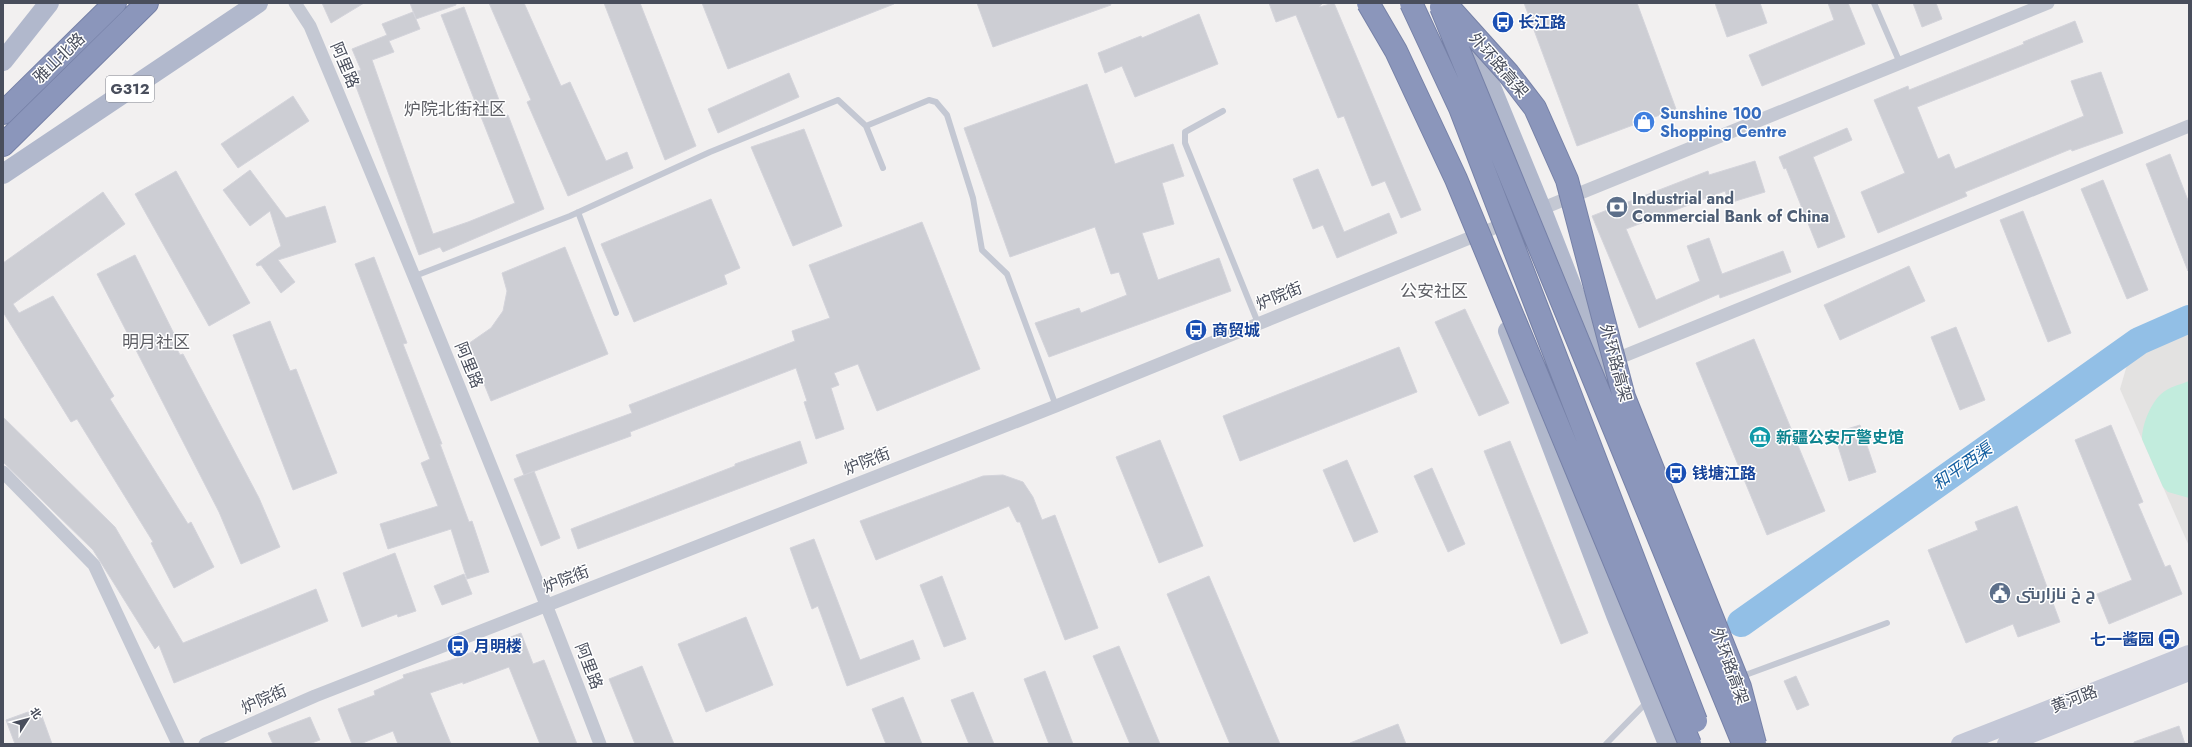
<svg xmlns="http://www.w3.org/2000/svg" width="2192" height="747" font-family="Jost,Cairo,'Noto Sans SC',sans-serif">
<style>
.education{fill:#e3e2e1}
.green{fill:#c2ecdd}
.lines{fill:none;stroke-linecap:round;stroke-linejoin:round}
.river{stroke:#92bfe6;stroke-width:28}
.building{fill:#cdced4;stroke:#d4d4db}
.highway-casing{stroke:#7681a7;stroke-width:24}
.lane{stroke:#c4c8d3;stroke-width:6}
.street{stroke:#c4c8d3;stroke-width:13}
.secondary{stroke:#c4c8d7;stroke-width:18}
.primary{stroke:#b1b8cc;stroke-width:20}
.highway{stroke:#8b96bb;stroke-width:22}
.highway-bridge-casing{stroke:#7681a7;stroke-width:24;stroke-linecap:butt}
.highway-bridge{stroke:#8b96bb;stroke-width:22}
.labels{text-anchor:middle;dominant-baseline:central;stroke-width:3;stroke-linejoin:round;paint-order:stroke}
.shield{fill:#fff;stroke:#80838d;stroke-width:1}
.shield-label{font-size:15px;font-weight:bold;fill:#494e5c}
.transit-label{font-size:16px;font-weight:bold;fill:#164399;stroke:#fff;text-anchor:start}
.street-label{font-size:16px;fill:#494e5c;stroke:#fff}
.shop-label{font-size:16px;font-weight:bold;fill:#366cbe;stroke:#fff;text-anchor:start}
.service-label{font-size:16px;font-weight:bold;fill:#4e5e75;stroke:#fff;text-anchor:start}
.culture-label{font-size:16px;font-weight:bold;fill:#0d838f;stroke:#fff;text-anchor:start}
.neighbourhood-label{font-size:17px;fill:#5d5e64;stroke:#fff}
.water-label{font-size:17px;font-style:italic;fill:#1660a1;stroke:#fff}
</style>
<rect width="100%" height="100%" fill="#f2f0f0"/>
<path class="education" d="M 2189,327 L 2189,546 L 2120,389 L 2129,358 Z"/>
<path class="green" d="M 2189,381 L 2189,498 L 2168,492 L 2163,487 L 2142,439 C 2142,424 2152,399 2165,391 C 2172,386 2182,384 2189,381 Z"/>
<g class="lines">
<path class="river" d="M 1741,623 L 2139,341 L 2189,319"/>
</g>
<path class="building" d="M 322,3 L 364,3 L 331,23 Z
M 410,3 L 456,3 L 456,5 L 416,19 Z
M 489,3 L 524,3 L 561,86 L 570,82 L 606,161 L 627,152 L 633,168 L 568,196 L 527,102 L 531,100 Z
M 604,3 L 640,3 L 696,146 L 665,160 Z
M 702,3 L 894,3 L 894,4 L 728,69 Z
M 977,3 L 1110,3 L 1111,5 L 993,47 Z
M 1269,3 L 1323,3 L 1319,7 L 1334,3 L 1421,210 L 1401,218 L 1385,181 L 1372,186 L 1344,116 L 1338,118 L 1296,15 L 1276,22 Z
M 1524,3 L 1637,3 L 1676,109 L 1577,146 Z
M 1715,3 L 1760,3 L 1767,23 L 1727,37 Z
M 1828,3 L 1848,3 L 1865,44 L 1762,86 L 1749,55 L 1834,20 Z
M 1913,3 L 1936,3 L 1942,19 L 1922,27 Z
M 464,7 L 505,116 L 508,115 L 544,209 L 443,252 L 440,247 L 419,255 L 351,73 L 361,70 L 352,49 L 387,35 L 382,24 L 413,12 L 420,29 L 389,41 L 394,52 L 372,60 L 433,234 L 468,222 L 515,203 L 441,15 Z
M 1199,14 L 1218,64 L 1135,97 L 1122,66 L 1105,73 L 1098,53 L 1141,36 L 1142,38 Z
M 2075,21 L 2083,42 L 1917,107 L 1938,159 L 1949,154 L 1955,169 L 2084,116 L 2071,81 L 2101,72 L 2123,133 L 2072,151 L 2071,149 L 1965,192 L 1967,196 L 1878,233 L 1861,192 L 1905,173 L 1874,100 L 1908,86 L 1909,90 L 2024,44 L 2023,42 Z
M 789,73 L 799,97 L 718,133 L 708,109 Z
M 1087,84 L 1115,164 L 1173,144 L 1184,176 L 1162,183 L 1174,224 L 1142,233 L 1158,280 L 1219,258 L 1231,291 L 1049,357 L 1035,323 L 1079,308 L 1081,313 L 1127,295 L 1119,272 L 1111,274 L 1095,227 L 1010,257 L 964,128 Z
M 293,96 L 309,121 L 238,168 L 221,144 Z
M 1847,128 L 1852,140 L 1813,157 L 1845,237 L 1818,248 L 1786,168 L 1784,169 L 1779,157 Z
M 804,129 L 842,226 L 793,246 L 751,147 Z
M 2170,154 L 2189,203 L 2188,271 L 2146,164 Z
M 1755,161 L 1765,192 L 1729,203 L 1725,191 L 1626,229 L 1656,300 L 1700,281 L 1687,246 L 1709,238 L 1722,274 L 1783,251 L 1791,272 L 1720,298 L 1719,294 L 1639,328 L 1592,216 L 1708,171 L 1709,175 Z
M 1318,169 L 1344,232 L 1389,213 L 1397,233 L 1337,258 L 1323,225 L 1313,229 L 1293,179 Z
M 250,170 L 286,218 L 325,206 L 336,242 L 278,260 L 295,282 L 281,293 L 261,265 L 257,266 L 256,264 L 281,246 L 270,211 L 250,226 L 223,190 Z
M 176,171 L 250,303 L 209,326 L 135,194 Z
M 2103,180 L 2148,290 L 2127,299 L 2081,189 Z
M 103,192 L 125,224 L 13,304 L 19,313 L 53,296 L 114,396 L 110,399 L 188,524 L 191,522 L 214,567 L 174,588 L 151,543 L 153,542 L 77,419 L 71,422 L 3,312 L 3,263 Z
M 711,199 L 740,268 L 724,275 L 727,284 L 634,322 L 601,244 Z
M 2023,211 L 2071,333 L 2048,342 L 2000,220 Z
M 922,222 L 980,369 L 877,411 L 858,364 L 834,373 L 839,385 L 831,388 L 844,429 L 816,439 L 804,402 L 807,401 L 796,368 L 630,432 L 631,436 L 524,475 L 516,455 L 632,413 L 629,405 L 795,341 L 792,331 L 830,318 L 809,265 Z
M 565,247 L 608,354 L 491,401 L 468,344 L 491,328 L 503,311 L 507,291 L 502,273 Z
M 135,255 L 178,342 L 175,345 L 180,355 L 183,354 L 259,498 L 280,547 L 241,564 L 219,512 L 97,274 Z
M 374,257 L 407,343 L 403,344 L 442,444 L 440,444 L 469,522 L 472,521 L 489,572 L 467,579 L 451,529 L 388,549 L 380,524 L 438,506 L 421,463 L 430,459 L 355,264 Z
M 1909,266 L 1925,301 L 1840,340 L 1824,305 Z
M 1465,309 L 1509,403 L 1479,416 L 1435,322 Z
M 270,321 L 290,371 L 296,369 L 337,473 L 293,490 L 233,335 Z
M 1956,327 L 1985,400 L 1960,410 L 1931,337 Z
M 1754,339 L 1825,511 L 1767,535 L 1696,363 Z
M 1399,347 L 1417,392 L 1240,461 L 1223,416 Z
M 3,417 L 115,527 L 183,643 L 316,589 L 328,621 L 174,683 L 159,645 L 155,649 L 93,550 L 3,462 Z
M 1860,425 L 1876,472 L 1849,481 L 1834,433 Z
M 2111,425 L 2143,502 L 2138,504 L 2165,567 L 2170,565 L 2182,594 L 2109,624 L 2097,594 L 2132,580 L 2075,440 Z
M 1160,440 L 1203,546 L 1159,563 L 1116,457 Z
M 800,441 L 807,463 L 578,549 L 571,529 L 735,466 L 735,464 Z
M 1510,441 L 1588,633 L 1561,644 L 1484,451 Z
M 1347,460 L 1378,532 L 1354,542 L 1323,470 Z
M 1432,468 L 1465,544 L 1448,552 L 1414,476 Z
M 534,471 L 560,538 L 541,546 L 514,479 Z
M 1003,475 L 1023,482 L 1033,497 L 1042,520 L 1055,515 L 1098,628 L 1065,640 L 1020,522 L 1017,522 L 1009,506 L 876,560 L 860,521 L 983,476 Z
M 2017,506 L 2060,622 L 2018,637 L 2013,624 L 1966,643 L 1928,550 L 1978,530 L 1975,522 Z
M 814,539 L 860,660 L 913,640 L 920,659 L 847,686 L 818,606 L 812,609 L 790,548 Z
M 395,553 L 416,611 L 398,617 L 397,614 L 362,627 L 343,573 Z
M 464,574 L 472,594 L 442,605 L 434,586 Z
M 942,576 L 966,639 L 944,647 L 920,585 Z
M 1209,576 L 1280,744 L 1230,744 L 1167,594 Z
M 746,617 L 773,685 L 706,712 L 678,644 Z
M 521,633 L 533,664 L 544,660 L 577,744 L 540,744 L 509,667 L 463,684 L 463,682 L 430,693 L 451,744 L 398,744 L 393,731 L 360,744 L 352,744 L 338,709 L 375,695 L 374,691 L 404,678 L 403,675 L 454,659 Z
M 1119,646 L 1160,744 L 1130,744 L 1093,656 Z
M 642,666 L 674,744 L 635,744 L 609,679 Z
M 1045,671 L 1073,744 L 1049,744 L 1024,679 Z
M 1796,676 L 1809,705 L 1797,710 L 1784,681 Z
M 973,692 L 994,744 L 969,744 L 951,700 Z
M 903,697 L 922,744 L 886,744 L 872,709 Z
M 39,708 L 52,744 L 15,744 L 6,720 Z
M 310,717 L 320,740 L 309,744 L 273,744 L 268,733 Z
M 1398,724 L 1406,744 L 1350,744 L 1350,743 Z
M 2179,726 L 2185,744 L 2134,744 L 2134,742 Z"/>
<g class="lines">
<g class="highway-casing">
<path id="highway" d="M 3,113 L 115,3
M 3,145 L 147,3"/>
</g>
<path class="lane" d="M 1874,3 L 1900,63
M 1223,111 L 1185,132 L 1185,143 L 1258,323
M 883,168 L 866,126 L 929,100 L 936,102 L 947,115 L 973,198 L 982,250 L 1007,274 L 1056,406
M 578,212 L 616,313
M 415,276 L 570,216 L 710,152 L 838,100 L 866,126
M 1740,677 L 1887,623
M 1606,744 L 1647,702"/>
<path class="street" d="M 295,3 L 310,26 C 410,264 508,503 600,744
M 1609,362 L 2189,126
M 3,472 L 94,565 L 178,744
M 205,744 L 315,696 L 1056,406 L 2048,3"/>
<path class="secondary" d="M 1960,744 L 2189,654
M 2006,744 L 2189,672"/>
<path class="primary" d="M 1468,31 L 1541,208 L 1619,408
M 3,61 L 49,3
M 3,174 L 258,3
M 1508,331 L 1616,615 L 1668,744"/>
<use href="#highway" class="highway"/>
<g class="highway-bridge-casing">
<path id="highway-bridge" d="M 1368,3 L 1396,51 L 1456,179 L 1690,744
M 1411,3 L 1460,108 L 1696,721
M 1445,3 L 1508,73 L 1535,108 L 1567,180 L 1624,397 L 1740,687 L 1755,744
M 1441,7 L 1743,743"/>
</g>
<use href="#highway-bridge" class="highway-bridge"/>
</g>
<defs>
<g id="bus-disc" transform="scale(1.15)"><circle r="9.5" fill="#1a4fb4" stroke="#fff"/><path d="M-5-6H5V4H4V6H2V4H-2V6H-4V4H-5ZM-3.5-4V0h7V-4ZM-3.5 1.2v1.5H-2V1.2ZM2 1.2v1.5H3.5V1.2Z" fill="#fff"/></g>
<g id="shop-disc" transform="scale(1.15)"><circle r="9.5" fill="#3f7fe0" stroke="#fff"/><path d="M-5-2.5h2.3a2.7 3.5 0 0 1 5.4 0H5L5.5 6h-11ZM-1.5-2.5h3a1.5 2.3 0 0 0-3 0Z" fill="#fff"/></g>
<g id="bank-disc" transform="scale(1.15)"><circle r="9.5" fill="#5c6f8a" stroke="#fff"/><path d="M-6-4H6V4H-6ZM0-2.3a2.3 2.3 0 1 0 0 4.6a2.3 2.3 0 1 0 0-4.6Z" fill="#fff"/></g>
<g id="museum-disc" transform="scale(1.15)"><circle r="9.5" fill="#0f9aa8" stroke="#fff"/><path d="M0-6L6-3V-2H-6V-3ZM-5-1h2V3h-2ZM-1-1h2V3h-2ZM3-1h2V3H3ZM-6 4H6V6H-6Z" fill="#fff"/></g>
<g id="civic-disc" transform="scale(1.15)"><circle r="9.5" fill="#5c6f8a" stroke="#fff"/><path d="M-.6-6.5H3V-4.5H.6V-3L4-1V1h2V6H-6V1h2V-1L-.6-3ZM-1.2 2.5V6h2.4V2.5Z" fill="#fff"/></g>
</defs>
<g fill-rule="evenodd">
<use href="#bus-disc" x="1503" y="22"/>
<use href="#shop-disc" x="1644" y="122"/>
<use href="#bank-disc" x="1617" y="207"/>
<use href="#bus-disc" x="1196" y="330"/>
<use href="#museum-disc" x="1760" y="437"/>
<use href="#bus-disc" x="1676" y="473"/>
<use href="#civic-disc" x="2000" y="593"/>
<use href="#bus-disc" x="2169" y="639"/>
<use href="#bus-disc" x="458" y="646"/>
</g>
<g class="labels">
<rect class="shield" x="106" y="76" width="48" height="26" rx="3"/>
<g class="shield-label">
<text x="130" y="89">G312</text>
</g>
<g class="transit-label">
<text x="1518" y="22">长江路</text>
<text x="1212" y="330">商贸城</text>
<text x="1692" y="473">钱塘江路</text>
<text x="2154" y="639" text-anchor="end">七一酱园</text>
<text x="474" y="646">月明楼</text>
</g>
<g class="street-label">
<text transform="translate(59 58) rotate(-44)">雅山北路</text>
<text transform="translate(345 65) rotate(67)">阿里路</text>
<text transform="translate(1499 65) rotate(49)">外环路高架</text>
<text transform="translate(1279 296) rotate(-22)">炉院街</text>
<text transform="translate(1616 363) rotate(75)">外环路高架</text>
<text transform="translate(469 365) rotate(68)">阿里路</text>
<text transform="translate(867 461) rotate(-21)">炉院街</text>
<text transform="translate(566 579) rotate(-21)">炉院街</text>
<text transform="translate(589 666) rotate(69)">阿里路</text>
<text transform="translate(1730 666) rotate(70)">外环路高架</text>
<text transform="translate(264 699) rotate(-24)">炉院街</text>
<text transform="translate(2074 699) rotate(-21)">黄河路</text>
</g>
<g class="shop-label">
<text x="1660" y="113">Sunshine 100<tspan x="1660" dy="18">Shopping Centre</tspan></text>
</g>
<g class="service-label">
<text x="1632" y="198">Industrial and<tspan x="1632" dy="18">Commercial Bank of China</tspan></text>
<text x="2016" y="593">ج خ نازارىتى</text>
</g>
<g class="culture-label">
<text x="1776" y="437">新疆公安厅警史馆</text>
</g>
<g class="neighbourhood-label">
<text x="455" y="109">炉院北街社区</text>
<text x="1434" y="291">公安社区</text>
<text x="156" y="342">明月社区</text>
</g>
<g class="water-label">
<text transform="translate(1962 466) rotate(-35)">和平西渠</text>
</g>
</g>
<rect width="2192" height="747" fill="none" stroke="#494e5c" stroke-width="8"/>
<g transform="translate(28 719) rotate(54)" stroke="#ffffff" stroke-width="3" paint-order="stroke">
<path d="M0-3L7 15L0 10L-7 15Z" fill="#494e5c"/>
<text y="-6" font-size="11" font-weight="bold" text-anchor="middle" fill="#494e5c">北</text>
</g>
</svg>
